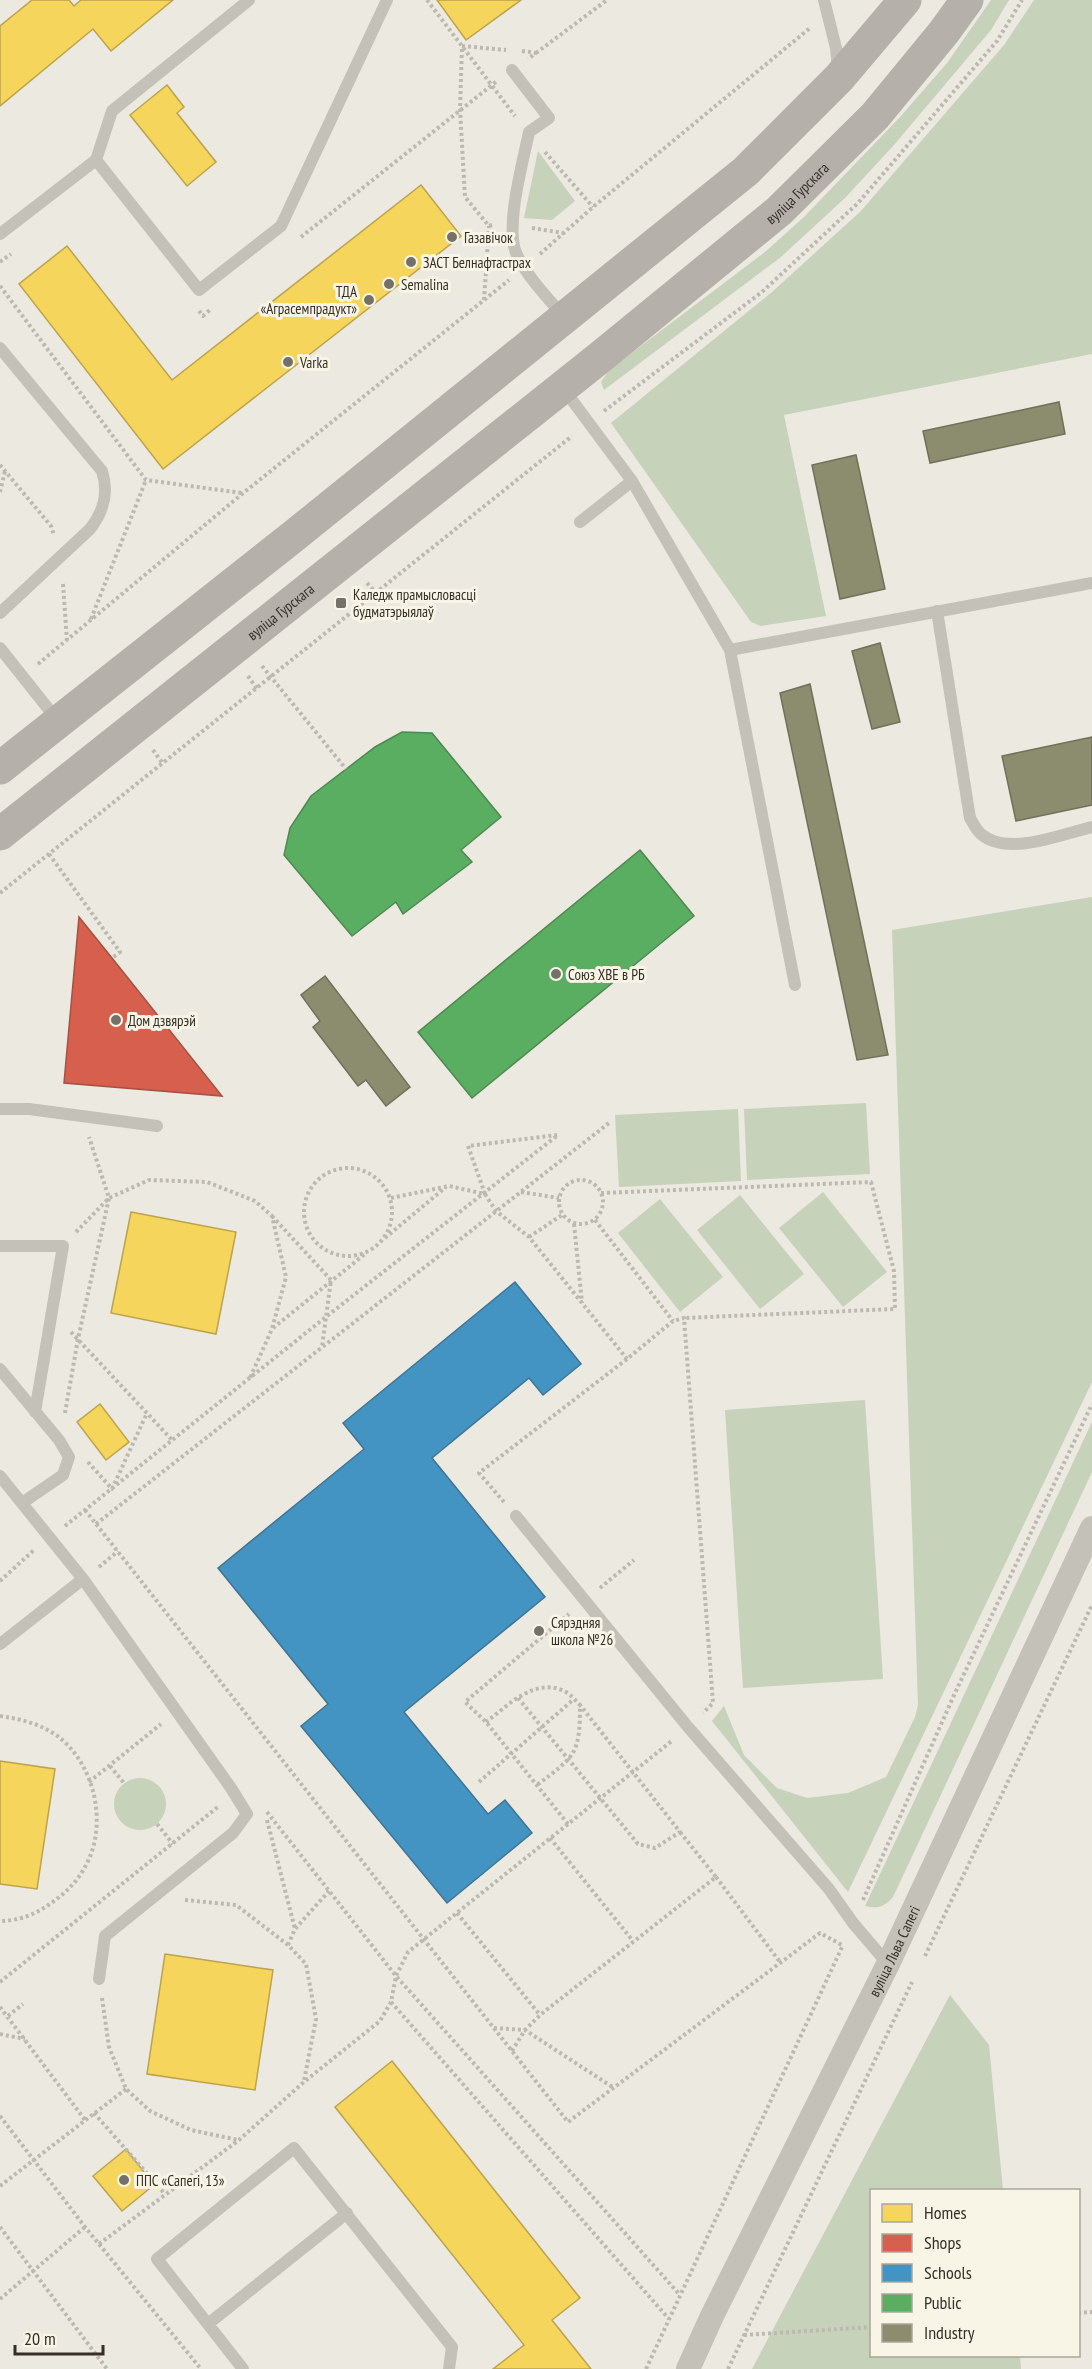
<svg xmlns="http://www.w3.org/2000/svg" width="1092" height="2369" font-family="'PT Sans Narrow',sans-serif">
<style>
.green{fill:#c7d2ba}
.homes{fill:#f6d55c;stroke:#bca34c;stroke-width:1.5}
.shops{fill:#d6604d;stroke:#a65142;stroke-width:1.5}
.schools{fill:#4393c3;stroke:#3f7594;stroke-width:1.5}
.public{fill:#5aae61;stroke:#4f8850;stroke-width:1.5}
.industry{fill:#8c8c6e;stroke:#727059;stroke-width:1.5}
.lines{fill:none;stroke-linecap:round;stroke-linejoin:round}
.path{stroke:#bdb9b1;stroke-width:4;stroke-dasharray:3 3;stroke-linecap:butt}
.lane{stroke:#c4c1b9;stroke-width:12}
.street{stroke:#c4c1b9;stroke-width:24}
.secondary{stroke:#b5b1aa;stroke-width:33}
.poi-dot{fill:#757068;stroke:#f8f5e7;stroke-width:2}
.labels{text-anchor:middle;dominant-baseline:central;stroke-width:6;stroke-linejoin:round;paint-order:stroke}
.street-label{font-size:15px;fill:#352f27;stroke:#f8f5e7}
.poi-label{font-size:15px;fill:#352f27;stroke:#f8f5e7;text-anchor:start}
</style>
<rect width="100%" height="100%" fill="#ebe9e0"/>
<path class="green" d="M 991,0 L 1009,0 L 991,30 L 894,145 L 846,197 L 781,257 L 604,390 L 601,382 L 609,370 L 765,252 L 805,216 L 901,116 L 947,63 Z
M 1034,0 L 1092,0 L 1092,354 L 784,415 L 826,616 L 761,626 L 751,622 L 611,423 L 772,292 L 861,211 L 1004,45 Z
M 538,151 L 575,201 L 552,220 L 524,218 Z
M 1092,897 L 1092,1382 L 848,1892 L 712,1721 L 724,1706 L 744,1755 L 777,1788 L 807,1798 L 848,1793 L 886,1777 L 915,1717 L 918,1705 L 892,930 Z
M 866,1103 L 870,1174 L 747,1180 L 744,1109 Z
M 738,1109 L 741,1181 L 619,1187 L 615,1115 Z
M 823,1192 L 887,1272 L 843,1307 L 779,1228 Z
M 740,1195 L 804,1274 L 760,1309 L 697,1230 Z
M 660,1199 L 723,1277 L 680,1312 L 618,1233 Z
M 865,1400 L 883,1679 L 743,1688 L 725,1410 Z
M 1092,1422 L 1092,1472 L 893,1897 C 884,1907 878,1909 865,1906 Z
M114 1804a26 26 0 1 1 52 0a26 26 0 1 1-52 0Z
M 950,1995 L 989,2045 L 1003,2190 L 872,2190 L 872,2356 L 1020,2356 L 1021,2369 L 752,2369 Z"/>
<path class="homes" d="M 32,0 L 69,0 L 74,6 L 81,0 L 173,0 L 111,51 L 93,29 L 0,106 L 0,26 Z
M 437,0 L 521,0 L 466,40 Z
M 167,85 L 184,107 L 177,113 L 216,162 L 187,186 L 130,115 Z
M 421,185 L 461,236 L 163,469 L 19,284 L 67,246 L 172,380 Z
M 131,1212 L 236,1232 L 216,1334 L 111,1313 Z
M 100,1404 L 129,1442 L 106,1460 L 77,1422 Z
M 0,1761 L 55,1769 L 37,1889 L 0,1884 Z
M 165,1954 L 273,1970 L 255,2090 L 147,2074 Z
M 392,2061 L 580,2298 L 552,2320 L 591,2369 L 493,2369 L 524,2345 L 335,2107 Z
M 126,2149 L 154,2185 L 122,2211 L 93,2176 Z"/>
<path class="shops" d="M 79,917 L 112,958 L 222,1096 L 64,1083 Z"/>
<path class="schools" d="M 515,1282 L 581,1364 L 543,1395 L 529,1378 L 432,1458 L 545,1597 L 404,1712 L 488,1814 L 505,1800 L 532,1833 L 447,1903 L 301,1726 L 328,1704 L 218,1568 L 364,1449 L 343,1423 Z"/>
<path class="public" d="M 402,732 L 432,733 L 501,817 L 461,850 L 472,862 L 403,914 L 396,902 L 352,936 L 284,855 L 290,828 L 311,796 L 375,747 Z
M 640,850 L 694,916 L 472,1098 L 418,1032 Z"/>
<path class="industry" d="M 1059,402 L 1065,434 L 930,463 L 923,431 Z
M 856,455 L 885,589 L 840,599 L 812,465 Z
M 880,643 L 900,722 L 872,729 L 852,651 Z
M 810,684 L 888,1055 L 857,1060 L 780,693 Z
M 1092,737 L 1092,805 L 1016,821 L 1002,756 Z
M 325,976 L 410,1087 L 386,1106 L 366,1080 L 358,1086 L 313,1027 L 320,1021 L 301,995 Z"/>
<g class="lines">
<path class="path" d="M 427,0 L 515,116
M 522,51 L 536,53 L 528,59
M 536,53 L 607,0
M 545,152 L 593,207
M 492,225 L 489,226 L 465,197 L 460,109 L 462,46 L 506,50
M 532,228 L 563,233
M 301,237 L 497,81
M 540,254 L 593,207 L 810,28
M 0,262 L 11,254
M 0,286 L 146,480 L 242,493
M 484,300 L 489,226
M 199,311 L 203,316 L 211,309
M 604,411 L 762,292 L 858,203 L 997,41 L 1022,0
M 0,465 L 51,526 L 54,535
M 0,492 L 5,471
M 367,583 L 376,593
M 63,584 L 67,641
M 91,619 L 146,480
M 38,664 L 242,494 L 509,280
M 262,666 L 346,769
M 248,676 L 257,689
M 153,750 L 163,764
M 49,854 L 120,952 L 112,958
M 0,893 L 572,436
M304 1212a44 44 0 1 1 88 0a44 44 0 1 1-88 0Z
M559 1202a22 22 0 1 1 44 0a22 22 0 1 1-44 0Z
M 521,1192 L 559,1198
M 601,1193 L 871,1182 L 894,1271 L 895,1309 L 684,1318
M 485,1194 L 496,1211 L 529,1237 L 627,1359
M 391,1198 L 449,1186 L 485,1194 L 468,1146 L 557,1135
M 272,1216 L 331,1280 L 322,1347
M 595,1220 L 673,1321
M 574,1224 L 582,1303
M 76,1232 L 109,1198 L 149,1180 L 207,1182 L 255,1201 L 272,1216 L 286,1277 L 272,1329 L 250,1378
M 529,1237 L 562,1215
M 385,1238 L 446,1187
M 273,1328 L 365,1254
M 71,1332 L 173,1441
M 65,1413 L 78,1339 L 109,1198 L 89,1137
M 88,1462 L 112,1489 L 147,1413
M 504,1502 L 479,1473 L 627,1359 L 673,1321 L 684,1318 L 713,1703 L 703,1713
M 85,1510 L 568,2122 L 820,1933 L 842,1945
M 96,1524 L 609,1123
M 65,1526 L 327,1316 L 558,1135
M 99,1567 L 118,1551
M 0,1581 L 35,1549
M 600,1588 L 634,1560
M 518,1698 L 638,1844 L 655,1848 L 680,1832 L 580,1705
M 0,1716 C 20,1719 38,1723 56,1735 C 94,1762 108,1822 87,1863 C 79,1880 66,1893 51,1903 C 37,1914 18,1921 0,1921
M 486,1722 C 509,1705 535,1676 566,1692 C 571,1695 576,1701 580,1705 C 580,1755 575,1756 537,1785
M 110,1766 L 124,1783
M 89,1782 L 161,1724
M 479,1782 L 574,1699
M 267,1812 L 396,1976 L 680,2295
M 267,1820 L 295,1929
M 157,1824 L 173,1844
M 568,1824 L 486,1722 L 465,1702 L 569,1614
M 550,1838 L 633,1941
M 716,1877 L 780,1962
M 185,1900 L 236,1905 L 288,1945 L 306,1964 L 316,2019 L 304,2081
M 863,1900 L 955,1693 L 1092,1404
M 457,1913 L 540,2015
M 288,1945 L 295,1929 L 329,1891
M 925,1956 L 1092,1605
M 0,1982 L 219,1806
M 102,1998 L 109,2047 L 126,2089 L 150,2111 L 191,2130 L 238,2140
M 391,2002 L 669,2319
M 0,2007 L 85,2120
M 8,2016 L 23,2004
M 494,2028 L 525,2030 L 614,2088
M 0,2034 L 25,2039
M 512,2051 L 525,2030 L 540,2015 L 716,1877 L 680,1832
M 94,2113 L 165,2194
M 0,2116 L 85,2227 L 201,2369
M 0,2186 L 126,2089
M 0,2227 L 107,2369
M 99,2244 L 239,2140 L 304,2082 L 380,2021 L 391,2002 L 396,1976 L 408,1952 L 673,1740
M 0,2299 L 85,2227
M 1078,2313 L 1092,2312
M 744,2335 L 872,2327
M 646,2369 L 843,1945
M 728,2369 L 912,1982"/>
<path class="lane" d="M 824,0 L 836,48 L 838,69
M 512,70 L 549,118 L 529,132 C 523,162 504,229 517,255 C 528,278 548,298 564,317
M 96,160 L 199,290 L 281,226 L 387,0
M 0,234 L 96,160 L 112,111 L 249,0
M 0,348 L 102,471 C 109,493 104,511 90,529 L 0,613
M 563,388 L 632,481 L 730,650 L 1092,583
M 580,522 L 632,481
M 937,611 L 970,818 C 973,823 976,830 981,834 C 1007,857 1062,834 1092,827
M 0,648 L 58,721
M 730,650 L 795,985
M 0,1109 L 29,1109 L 157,1126
M 0,1246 L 63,1246 L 35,1412
M 0,1369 L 59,1440 L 69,1457 L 63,1475 L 22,1503
M 0,1476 L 83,1579 L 0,1644
M 516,1516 L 688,1727 L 829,1889 L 853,1923 L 888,1964
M 83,1579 L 231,1788 L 247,1814 L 233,1833 L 105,1936 L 99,1979
M 208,2324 L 347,2213
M 243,2369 L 157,2259 L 294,2148 L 452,2347 L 449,2369"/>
<path class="street" id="s1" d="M 688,2369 L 712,2316 L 888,1964 L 1092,1528"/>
<g class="secondary">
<path d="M 0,768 L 295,535 L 746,171 L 839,78 L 905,0"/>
<path id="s2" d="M 0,834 L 598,359 L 779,211 L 875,116 L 944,32 L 967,0"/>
</g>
</g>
<g class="poi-dot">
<circle cx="452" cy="237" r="6"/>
<circle cx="411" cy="262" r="6"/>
<circle cx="389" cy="284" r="6"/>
<circle cx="369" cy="300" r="6"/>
<circle cx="288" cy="362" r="6"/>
<rect x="335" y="597" width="12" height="12" rx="3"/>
<circle cx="556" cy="974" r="6"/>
<circle cx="116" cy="1020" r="6"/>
<circle cx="539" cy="1631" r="6"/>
<circle cx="124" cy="2180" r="6"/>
</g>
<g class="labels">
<g class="street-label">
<text stroke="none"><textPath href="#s2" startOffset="1023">вуліца Гурскага</textPath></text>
<text stroke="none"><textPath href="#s2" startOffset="358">вуліца Гурскага</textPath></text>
<text stroke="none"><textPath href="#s1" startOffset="466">вуліца Льва Сапегі</textPath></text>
</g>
<g class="poi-label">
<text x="464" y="237">Газавічок</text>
<text x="423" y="262">ЗАСТ Белнафтастрах</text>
<text x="401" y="284">Semalina</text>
<text x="357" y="291" text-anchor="end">ТДА<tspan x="357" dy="17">«Аграсемпрадукт»</tspan></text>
<text x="300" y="362">Varka</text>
<text x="353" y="594">Каледж прамысловасці<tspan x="353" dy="17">будматэрыялаў</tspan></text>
<text x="568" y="974">Союз ХВЕ в РБ</text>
<text x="128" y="1020">Дом дзвярэй</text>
<text x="551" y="1622">Сярэдняя<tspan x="551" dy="17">школа №26</tspan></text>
<text x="136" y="2180">ППС «Сапегі, 13»</text>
</g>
</g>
<rect x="870" y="2189" width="210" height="168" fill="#f8f5e7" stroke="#aaa69a" stroke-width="1.5"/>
<rect x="882" y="2204" width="30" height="18" fill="#f6d55c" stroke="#aaa69a" stroke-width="1.5"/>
<text x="924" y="2219" font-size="18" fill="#352f27">Homes</text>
<rect x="882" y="2234" width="30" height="18" fill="#d6604d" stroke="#aaa69a" stroke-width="1.5"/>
<text x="924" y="2249" font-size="18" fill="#352f27">Shops</text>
<rect x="882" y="2264" width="30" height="18" fill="#4393c3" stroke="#aaa69a" stroke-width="1.5"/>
<text x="924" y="2279" font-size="18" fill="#352f27">Schools</text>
<rect x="882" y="2294" width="30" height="18" fill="#5aae61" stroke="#aaa69a" stroke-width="1.5"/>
<text x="924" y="2309" font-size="18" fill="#352f27">Public</text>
<rect x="882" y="2324" width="30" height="18" fill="#8c8c6e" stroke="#aaa69a" stroke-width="1.5"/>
<text x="924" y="2339" font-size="18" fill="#352f27">Industry</text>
<path d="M15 2345v9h88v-9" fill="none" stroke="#352f27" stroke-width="3"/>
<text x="24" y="2345" font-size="18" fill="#352f27" stroke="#f8f5e7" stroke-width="4.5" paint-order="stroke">20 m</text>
</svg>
